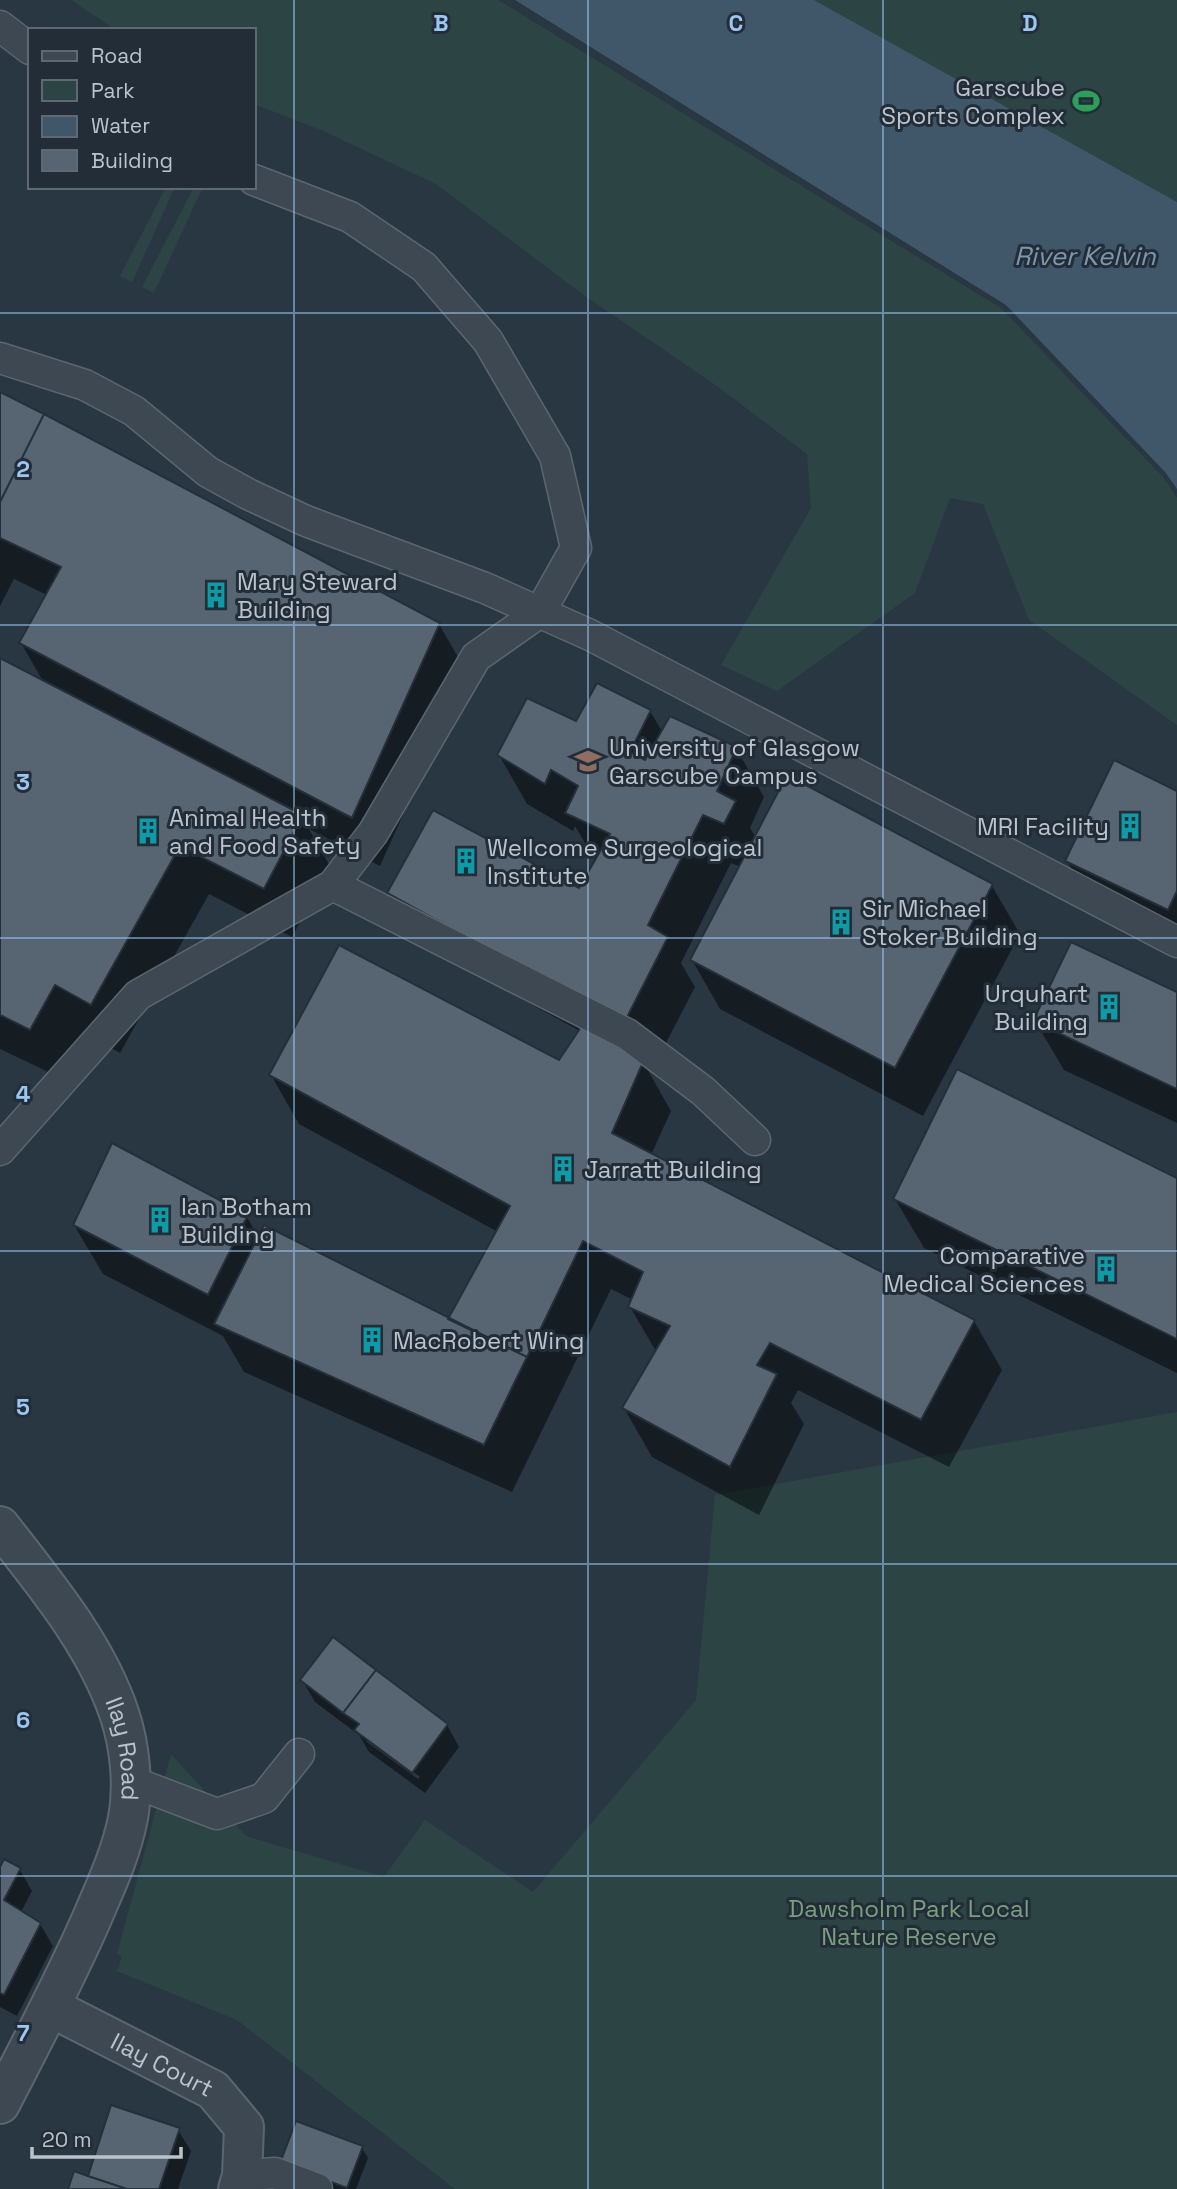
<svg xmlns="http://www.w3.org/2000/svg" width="1177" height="2189" font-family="'Space Grotesk',sans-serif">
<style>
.green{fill:#2c4544}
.water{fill:#40576a}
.shadow{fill:#0007;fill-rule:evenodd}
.building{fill:#576572;stroke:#242f39;stroke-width:2}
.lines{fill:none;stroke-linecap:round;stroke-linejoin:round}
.service-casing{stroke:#5c666f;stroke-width:33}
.minor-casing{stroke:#5c666f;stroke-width:42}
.service{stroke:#3d4852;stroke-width:30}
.minor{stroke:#3d4852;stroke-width:38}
.grid{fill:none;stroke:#99c6f3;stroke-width:2;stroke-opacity:0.55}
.labels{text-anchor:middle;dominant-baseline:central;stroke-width:6;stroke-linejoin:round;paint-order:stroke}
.poi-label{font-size:24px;fill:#bbc3cc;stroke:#222d38;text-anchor:start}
.street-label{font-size:24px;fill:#bbc3cc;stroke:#222d38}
.park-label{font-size:24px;fill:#7aa07e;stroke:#222d38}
.water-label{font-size:26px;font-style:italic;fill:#7d97ac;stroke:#222d38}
.grid-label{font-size:23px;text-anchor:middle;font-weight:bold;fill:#99c6f3;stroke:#222d38;stroke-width:6;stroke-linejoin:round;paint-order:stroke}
</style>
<rect width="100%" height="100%" fill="#293742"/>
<path class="green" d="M 71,0 L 498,0 L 1001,308 L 1163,477 L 1177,498 L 1177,725 L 1029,620 L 983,504 L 950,498 L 915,593 L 777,691 L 721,665 L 811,508 L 807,454 L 717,386 L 585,296 L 436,184 L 321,130 L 254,104 L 254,30 L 116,30 Z
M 814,0 L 1177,0 L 1177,202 Z
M 166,187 L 175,187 L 132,282 L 120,276 Z
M 194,187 L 202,189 L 154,293 L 142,287 Z
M 1177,1412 L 1177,2189 L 455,2189 L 237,2020 L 117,1971 L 122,1957 L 117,1954 L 171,1754 L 246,1836 L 384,1877 L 425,1820 L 533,1892 L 696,1700 L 715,1495 Z"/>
<path class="water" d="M 515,0 L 814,0 L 1177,202 L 1177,489 L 1165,472 L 1006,305 Z"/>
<path class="shadow" d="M 0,394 L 439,624 L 467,673 L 380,866 L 309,829 L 330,866 L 292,937 L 209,894 L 120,1053 L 83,1032 L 59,1077 L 0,1049 L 0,660 L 44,683 L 21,643 L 47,595 L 14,579 L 0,606 Z
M 650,711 L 663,733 L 736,748 L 764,797 L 750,828 L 756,838 L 992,886 L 1020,934 L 923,1116 L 720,1009 L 692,960 L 741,867 L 731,863 L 681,963 L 695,987 L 652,1070 L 646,1067 L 671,1111 L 651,1155 L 974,1321 L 1002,1370 L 949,1467 L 798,1390 L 791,1403 L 804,1424 L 759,1515 L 652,1457 L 624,1408 L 657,1353 L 630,1307 L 633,1300 L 611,1289 L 512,1492 L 244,1372 L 223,1336 L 103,1274 L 74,1225 L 247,1217 L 259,1238 L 449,1321 L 498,1232 L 299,1124 L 271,1075 L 560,1063 L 580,1031 L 417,942 L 389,893 L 579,891 L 596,862 L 575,826 L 573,831 L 527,804 L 499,755 L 576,724 Z
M 1177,793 L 1177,949 L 1096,910 L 1067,861 Z
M 1177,994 L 1177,1123 L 1064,1070 L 1035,1021 Z
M 1177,1180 L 1177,1373 L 924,1248 L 895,1199 Z
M 302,1680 L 447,1725 L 459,1747 L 425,1793 L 369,1752 L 359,1735 L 315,1702 ZM 367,1737 L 420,1777 L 418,1779 L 367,1742 Z
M 20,1870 L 32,1891 L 21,1912 L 40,1924 L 53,1946 L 17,2016 L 0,2007 L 0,1871 Z
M 178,2130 L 191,2151 L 178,2189 L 70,2189 Z
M 362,2148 L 368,2158 L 356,2189 L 329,2189 L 282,2163 Z"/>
<path class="building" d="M 0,392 L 44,414 L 0,502 Z
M 44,414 L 440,623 L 352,818 L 19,643 L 61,567 L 0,538 L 0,502 Z
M 0,658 L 303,815 L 264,889 L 180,846 L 91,1005 L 55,985 L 30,1030 L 0,1015 Z
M 597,683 L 651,710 L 630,752 L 645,760 L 670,716 L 737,747 L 717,791 L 736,801 L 724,824 L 703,815 L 648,925 L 668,937 L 624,1023 L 387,893 L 433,810 L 579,888 L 610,834 L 565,813 L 578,786 L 551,770 L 545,784 L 497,755 L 527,698 L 576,721 Z
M 1114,760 L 1177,791 L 1177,891 L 1168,910 L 1065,861 Z
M 787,775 L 993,884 L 895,1068 L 690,960 Z
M 1071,942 L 1177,992 L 1177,1089 L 1033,1021 Z
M 339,945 L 559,1060 L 581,1027 L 644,1060 L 612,1133 L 975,1320 L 921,1420 L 770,1343 L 757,1365 L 777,1374 L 730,1467 L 622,1408 L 670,1326 L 628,1307 L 643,1272 L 583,1241 L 527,1357 L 448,1319 L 510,1206 L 269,1075 Z
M 957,1069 L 1177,1178 L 1177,1339 L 893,1199 Z
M 112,1143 L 248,1215 L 208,1295 L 73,1225 Z
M 264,1225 L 527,1357 L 484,1445 L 214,1324 Z
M 333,1637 L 376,1670 L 343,1713 L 300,1680 Z
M 376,1670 L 448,1724 L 412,1773 L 354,1730 L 359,1724 L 343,1713 Z
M 4,1859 L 21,1868 L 4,1900 L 41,1923 L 4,1995 L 0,1993 L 0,1867 Z
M 111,2105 L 180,2128 L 159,2189 L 127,2189 L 88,2176 Z
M 296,2121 L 363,2146 L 347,2188 L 280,2163 Z
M 74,2171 L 88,2176 L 127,2189 L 68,2189 Z"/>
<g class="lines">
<g class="service-casing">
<path id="service" d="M 0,26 L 30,49
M 0,358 L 85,385 L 134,411 L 208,472 L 248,494 L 306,521 L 485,588 L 590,635 L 1177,942
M 333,885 L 627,1034 L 703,1091 L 755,1140
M 0,1150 L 138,995 L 333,885 L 373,833 L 476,657 L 540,612 L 576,548 L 555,456 L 488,341 L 424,267 L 350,217 L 254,180
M 130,1781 L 217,1814 L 264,1798 L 299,1754
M 242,2176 L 275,2173 L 317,2189"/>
</g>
<g class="minor-casing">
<g id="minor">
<path id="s1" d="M 0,1526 C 45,1584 95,1643 119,1713 C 130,1745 134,1786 128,1818 C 121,1854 106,1885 92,1918 C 64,1982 32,2042 0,2104"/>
<path id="s2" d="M 52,2008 L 213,2090 L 244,2127 L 242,2176 L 238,2189"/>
</g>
</g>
<use href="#service" class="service"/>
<use href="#minor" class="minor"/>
</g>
<path class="grid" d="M 294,0 L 294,2189M 588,0 L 588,2189M 883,0 L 883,2189M 0,313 L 1177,313M 0,625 L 1177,625M 0,938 L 1177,938M 0,1251 L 1177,1251M 0,1564 L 1177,1564M 0,1876 L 1177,1876"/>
<defs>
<g id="stadium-bare" transform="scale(2.1)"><path d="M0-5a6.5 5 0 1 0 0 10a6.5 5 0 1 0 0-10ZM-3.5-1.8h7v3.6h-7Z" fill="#2e9e5b" stroke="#222d38" stroke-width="2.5" paint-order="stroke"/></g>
<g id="building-bare" transform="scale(2.1)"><path d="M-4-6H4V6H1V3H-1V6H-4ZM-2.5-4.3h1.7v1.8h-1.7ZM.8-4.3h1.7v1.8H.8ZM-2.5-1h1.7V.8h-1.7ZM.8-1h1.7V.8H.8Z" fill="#0f9aa8" stroke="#222d38" stroke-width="2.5" paint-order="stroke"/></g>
<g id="university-bare" transform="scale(2.1)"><path d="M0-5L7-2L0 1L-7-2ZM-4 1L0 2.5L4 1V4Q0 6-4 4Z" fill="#8d6e63" stroke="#222d38" stroke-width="2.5" paint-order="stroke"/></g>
</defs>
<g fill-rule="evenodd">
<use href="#stadium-bare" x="1086" y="101"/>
<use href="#building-bare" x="216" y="595"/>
<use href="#university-bare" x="588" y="761"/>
<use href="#building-bare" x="1130" y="826"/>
<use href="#building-bare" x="148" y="831"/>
<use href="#building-bare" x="466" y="861"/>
<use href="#building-bare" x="841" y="922"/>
<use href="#building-bare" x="1109" y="1007"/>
<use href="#building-bare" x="563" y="1169"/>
<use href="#building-bare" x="160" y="1220"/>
<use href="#building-bare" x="1106" y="1269"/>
<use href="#building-bare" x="372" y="1340"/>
</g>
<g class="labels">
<g class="poi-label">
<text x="1065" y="87" text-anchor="end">Garscube<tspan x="1065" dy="28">Sports Complex</tspan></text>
<text x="237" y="581">Mary Steward<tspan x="237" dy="28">Building</tspan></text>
<text x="609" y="747">University of Glasgow<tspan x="609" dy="28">Garscube Campus</tspan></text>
<text x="169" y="817">Animal Health<tspan x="169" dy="28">and Food Safety</tspan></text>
<text x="1109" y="826" text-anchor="end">MRI Facility</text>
<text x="487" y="847">Wellcome Surgeological<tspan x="487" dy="28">Institute</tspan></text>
<text x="862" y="908">Sir Michael<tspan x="862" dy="28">Stoker Building</tspan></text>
<text x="1088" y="993" text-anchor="end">Urquhart<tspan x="1088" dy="28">Building</tspan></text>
<text x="584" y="1169">Jarratt Building</text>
<text x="181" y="1206">Ian Botham<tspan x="181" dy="28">Building</tspan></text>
<text x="1085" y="1255" text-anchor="end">Comparative<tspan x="1085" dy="28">Medical Sciences</tspan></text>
<text x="393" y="1340">MacRobert Wing</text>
</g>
<g class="street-label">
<text stroke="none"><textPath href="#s1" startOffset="259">Ilay Road</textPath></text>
<text stroke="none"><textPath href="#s2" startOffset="124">Ilay Court</textPath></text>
</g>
<g class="park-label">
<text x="909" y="1908">Dawsholm Park Local<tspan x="909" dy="28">Nature Reserve</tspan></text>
</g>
<g class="water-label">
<text x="1085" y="256">River Kelvin</text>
</g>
</g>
<g class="grid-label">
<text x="441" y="31">B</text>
<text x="736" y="31">C</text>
<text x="1030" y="31">D</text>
<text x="23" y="477">2</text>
<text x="23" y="790">3</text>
<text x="23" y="1102">4</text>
<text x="23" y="1415">5</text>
<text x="23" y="1728">6</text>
<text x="23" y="2041">7</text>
</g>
<rect x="28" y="28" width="228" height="161" fill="#222d38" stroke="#5f6973" stroke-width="2"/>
<rect x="42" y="51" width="35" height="10" fill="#3d4852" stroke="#5f6973" stroke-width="2"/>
<text x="91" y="63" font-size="21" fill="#bbc3cc">Road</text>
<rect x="42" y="80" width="35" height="21" fill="#2c4544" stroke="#5f6973" stroke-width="2"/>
<text x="91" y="98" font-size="21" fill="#bbc3cc">Park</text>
<rect x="42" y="116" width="35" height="21" fill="#40576a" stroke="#5f6973" stroke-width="2"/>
<text x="91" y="133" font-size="21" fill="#bbc3cc">Water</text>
<rect x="42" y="150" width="35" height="21" fill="#576572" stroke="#5f6973" stroke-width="2"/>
<text x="91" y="168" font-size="21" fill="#bbc3cc">Building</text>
<path d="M32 2147v10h149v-10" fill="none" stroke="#bbc3cc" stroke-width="3.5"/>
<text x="42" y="2147" font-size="21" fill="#bbc3cc" stroke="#222d38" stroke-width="5" paint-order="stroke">20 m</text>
</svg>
